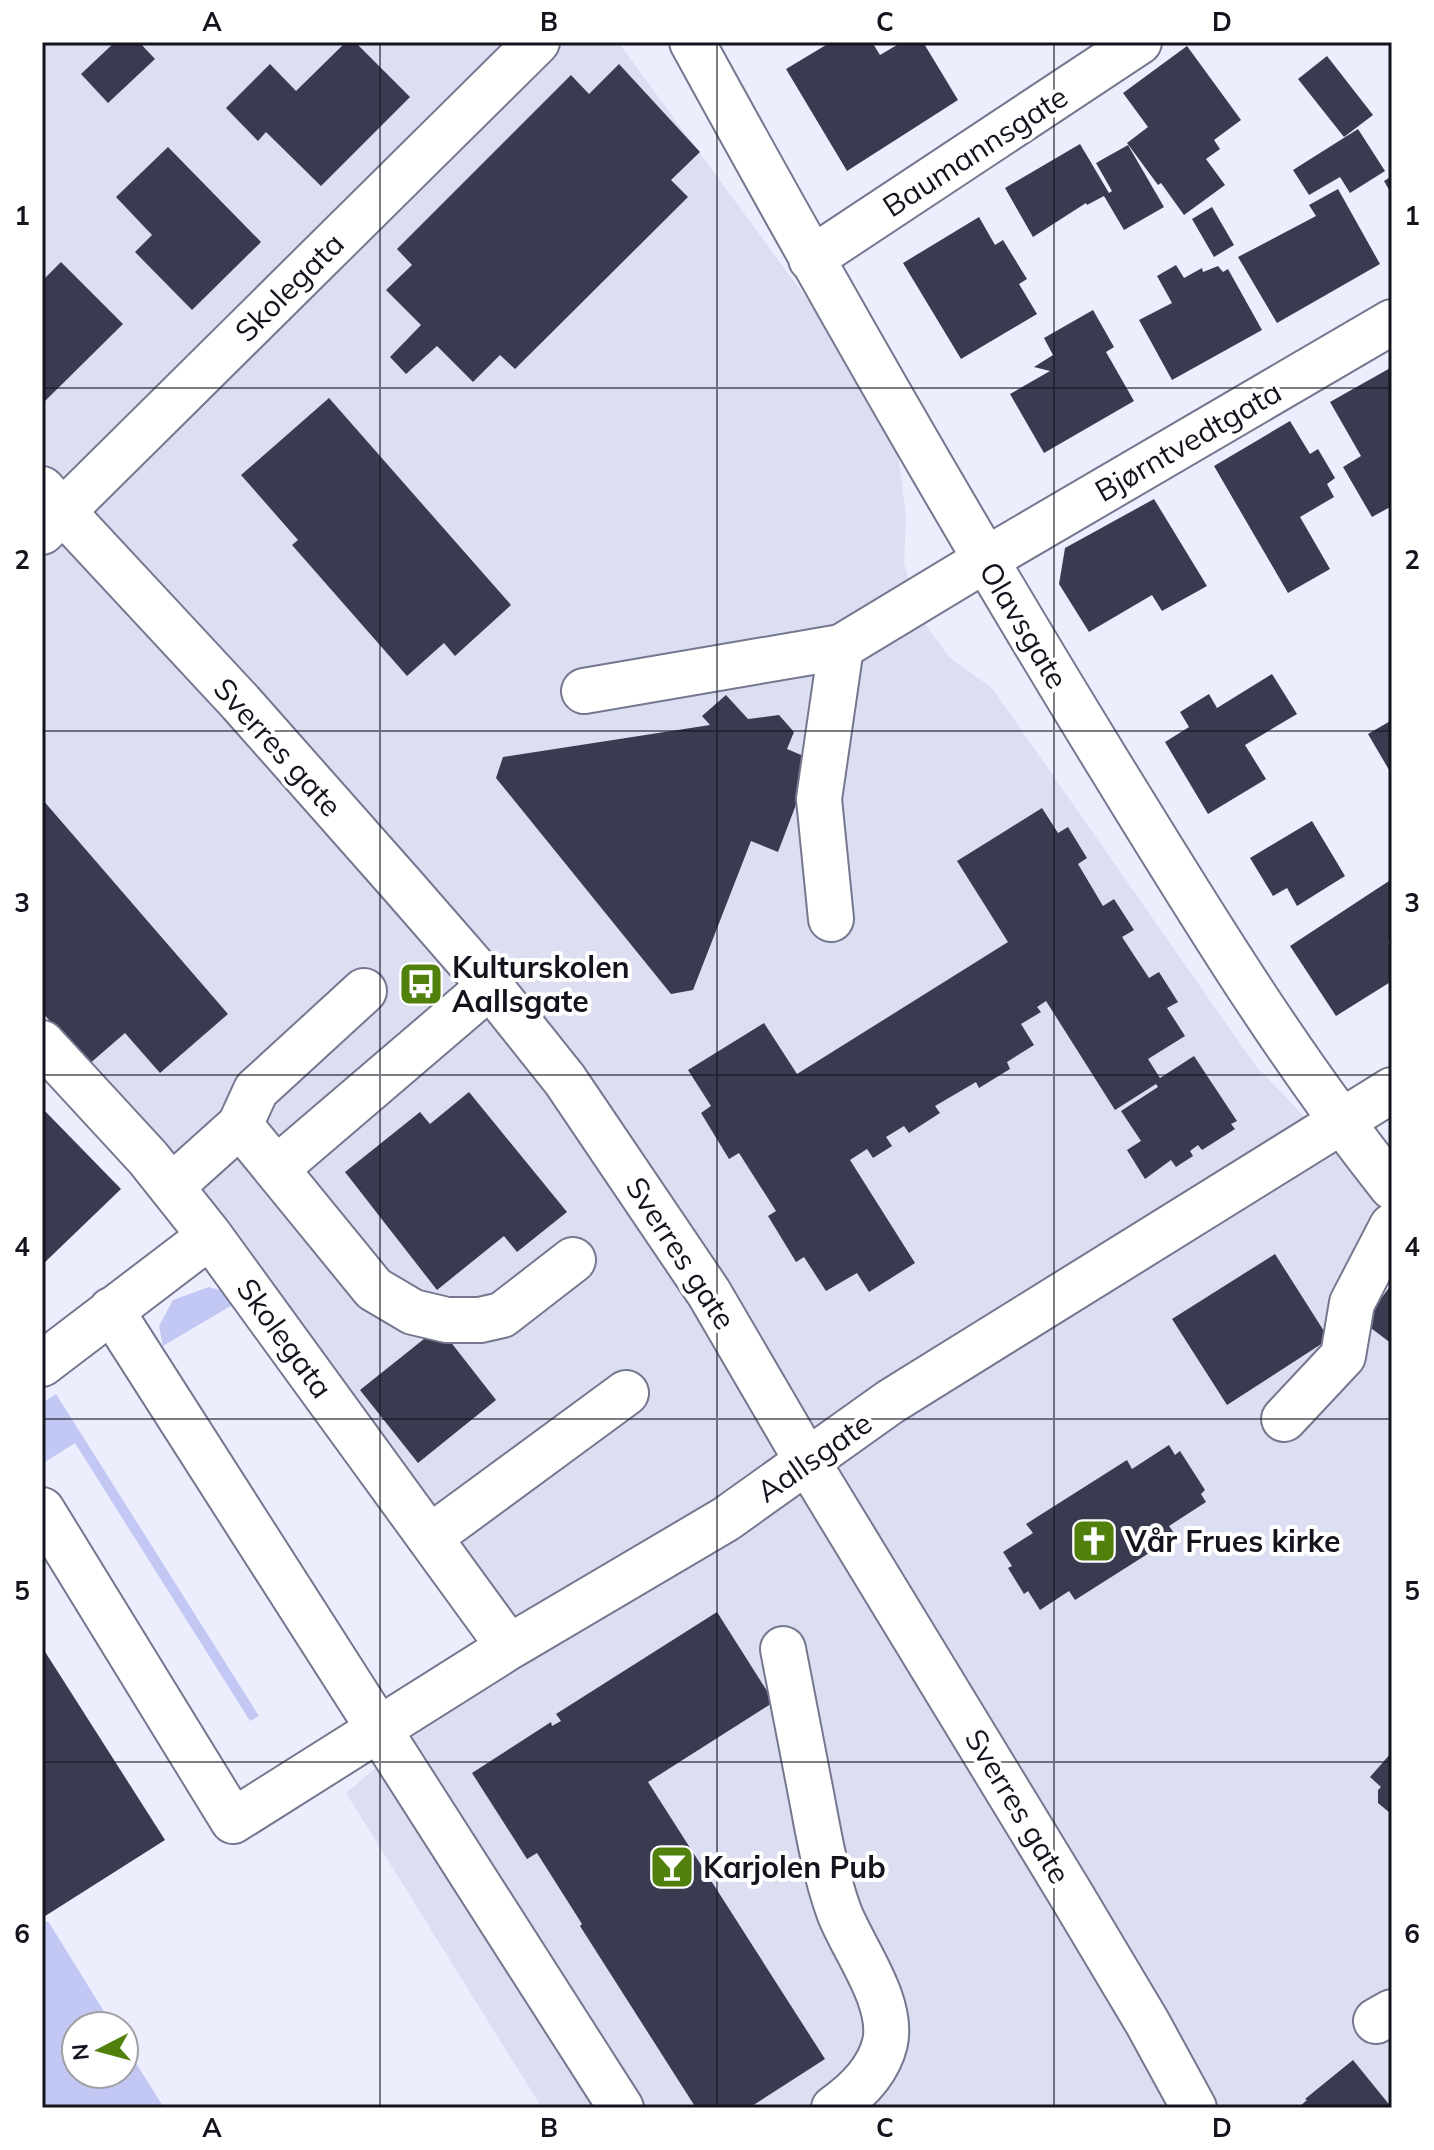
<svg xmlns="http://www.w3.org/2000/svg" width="1434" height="2150" font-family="Mulish,sans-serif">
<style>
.built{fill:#dcdef2}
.green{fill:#c3c7f3}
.building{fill:#3a3b50}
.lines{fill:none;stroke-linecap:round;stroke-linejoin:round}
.minor-casing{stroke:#75778f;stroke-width:48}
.minor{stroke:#fff;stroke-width:44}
.grid{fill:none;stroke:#13141d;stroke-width:2;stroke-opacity:0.55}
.labels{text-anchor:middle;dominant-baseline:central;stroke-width:8;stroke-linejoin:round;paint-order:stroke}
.street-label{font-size:30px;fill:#13141d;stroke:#fff}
.poi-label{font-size:30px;font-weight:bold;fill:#13141d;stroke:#fff;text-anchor:start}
.neatline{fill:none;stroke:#13141d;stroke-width:3}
.grid-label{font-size:26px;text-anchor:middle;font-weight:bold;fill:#13141d}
</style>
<rect width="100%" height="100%" fill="#eceefe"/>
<path class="built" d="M 42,42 L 618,42 L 893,416 L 906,515 L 904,563 L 918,614 L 949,657 L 992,688 L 1255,1065 L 1392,1209 L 1392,2108 L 542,2108 L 346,1793 L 495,1668 L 173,1188 L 42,1055 Z"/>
<path class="green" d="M 209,1287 L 223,1291 L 239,1301 L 163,1346 L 159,1326 L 173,1300 Z
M 56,1394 L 259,1716 L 250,1721 L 75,1443 L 42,1464 L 42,1403 Z
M 48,1921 L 113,2026 L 76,2026 L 76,2074 L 124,2074 L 124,2044 L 164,2108 L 42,2108 L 42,1925 Z"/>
<path class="building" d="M 115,42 L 139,42 L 155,59 L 108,103 L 81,74 Z
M 346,42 L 355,42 L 410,97 L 321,186 L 266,132 L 258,141 L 226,108 L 270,64 L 296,91 Z
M 831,42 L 872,42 L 880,55 L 902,42 L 923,42 L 958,100 L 847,171 L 786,69 Z
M 1187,46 L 1241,120 L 1214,140 L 1220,149 L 1206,159 L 1225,185 L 1184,215 L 1161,183 L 1158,185 L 1127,143 L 1148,127 L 1123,93 Z
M 1327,56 L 1373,115 L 1344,137 L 1298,79 Z
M 619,64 L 700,152 L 671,180 L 688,197 L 515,369 L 500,355 L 473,382 L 437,346 L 406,374 L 390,357 L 421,325 L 386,290 L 412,265 L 397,249 L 571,75 L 589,94 Z
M 1358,129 L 1385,171 L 1350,193 L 1340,177 L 1309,195 L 1293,170 Z
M 1080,144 L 1109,193 L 1112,191 L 1096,163 L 1128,145 L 1164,207 L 1124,230 L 1104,196 L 1087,205 L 1086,203 L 1033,237 L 1005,188 Z
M 168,147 L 261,242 L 192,310 L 135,252 L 152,235 L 116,197 Z
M 1392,176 L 1392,195 L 1384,181 Z
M 1338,189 L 1380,264 L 1277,323 L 1238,257 L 1316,216 L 1309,205 Z
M 1212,207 L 1234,245 L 1214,257 L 1192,219 Z
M 979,217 L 995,245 L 1003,240 L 1027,279 L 1019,284 L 1037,314 L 961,359 L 903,263 Z
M 61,262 L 123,324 L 44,402 L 42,400 L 42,281 Z
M 1176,265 L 1184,278 L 1202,268 L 1203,272 L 1218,266 L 1223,272 L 1228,269 L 1262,330 L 1172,380 L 1139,320 L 1172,303 L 1157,276 Z
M 1093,310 L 1114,347 L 1106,352 L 1134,401 L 1044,453 L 1010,394 L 1050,371 L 1034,367 L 1053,355 L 1044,338 Z
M 1392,367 L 1392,506 L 1372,517 L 1343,467 L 1361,456 L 1330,402 Z
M 329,398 L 511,605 L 455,656 L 444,643 L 407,676 L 292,545 L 298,540 L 241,475 Z
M 1290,421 L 1310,454 L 1318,449 L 1335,478 L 1327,484 L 1334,497 L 1300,517 L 1330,569 L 1288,593 L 1214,466 Z
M 1154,499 L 1207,586 L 1162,611 L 1152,595 L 1089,632 L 1059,584 L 1065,548 Z
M 1272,674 L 1297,714 L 1245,745 L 1266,779 L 1208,814 L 1165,742 L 1189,727 L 1180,712 L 1209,694 L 1217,708 Z
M 726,695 L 748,719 L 779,715 L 794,732 L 787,749 L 813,760 L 778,852 L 751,841 L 693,990 L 671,994 L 496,778 L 503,757 L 710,725 L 702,716 Z
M 1392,720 L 1392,775 L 1368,734 Z
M 42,799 L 228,1014 L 160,1073 L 125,1033 L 88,1065 L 42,1012 Z
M 1042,808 L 1058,833 L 1068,827 L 1087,858 L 1078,864 L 1103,906 L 1114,899 L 1134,930 L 1122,937 L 1149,978 L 1159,972 L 1178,1002 L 1167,1008 L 1185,1036 L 1148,1059 L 1160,1078 L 1194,1056 L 1237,1121 L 1231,1124 L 1235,1129 L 1202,1150 L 1198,1145 L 1190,1151 L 1193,1156 L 1176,1167 L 1171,1160 L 1145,1179 L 1127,1150 L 1141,1141 L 1121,1111 L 1158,1087 L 1156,1084 L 1115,1110 L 1046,1001 L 1037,1007 L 1041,1012 L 1021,1024 L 1034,1045 L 1007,1062 L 1010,1069 L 979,1088 L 976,1082 L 935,1106 L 940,1113 L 909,1133 L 904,1126 L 886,1137 L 892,1146 L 873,1158 L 867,1149 L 850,1160 L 915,1263 L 869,1292 L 857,1273 L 826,1291 L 804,1257 L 796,1262 L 768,1216 L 776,1211 L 739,1153 L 729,1159 L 701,1113 L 711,1106 L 688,1070 L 764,1023 L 797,1074 L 1008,942 L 957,861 Z
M 1312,821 L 1345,876 L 1297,906 L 1287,888 L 1273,896 L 1250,858 Z
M 1392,879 L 1392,940 L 1388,942 L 1392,949 L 1392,981 L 1336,1016 L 1290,946 Z
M 469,1092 L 567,1212 L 517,1252 L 504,1236 L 437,1290 L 345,1172 L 420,1112 L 430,1124 Z
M 42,1108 L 121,1189 L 42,1265 Z
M 1275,1254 L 1329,1339 L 1227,1405 L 1172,1319 Z
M 1392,1284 L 1392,1344 L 1363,1322 Z
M 439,1327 L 496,1400 L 418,1463 L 360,1390 Z
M 1169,1445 L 1175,1455 L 1180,1451 L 1205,1490 L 1201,1494 L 1206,1502 L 1169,1526 L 1176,1536 L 1075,1600 L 1069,1591 L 1040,1610 L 1028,1591 L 1024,1594 L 1008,1568 L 1012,1566 L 1003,1552 L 1033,1533 L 1026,1524 L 1127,1460 L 1132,1469 Z
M 717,1612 L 774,1702 L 648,1782 L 825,2059 L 749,2108 L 696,2108 L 580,1926 L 582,1924 L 537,1853 L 527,1859 L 472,1773 L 551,1722 L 552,1726 L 561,1721 L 556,1714 Z
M 42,1647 L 165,1840 L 42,1918 Z
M 1392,1752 L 1392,1813 L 1390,1813 L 1378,1803 L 1378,1790 L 1381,1787 L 1370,1777 Z
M 1353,2060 L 1392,2108 L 1298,2108 L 1307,2100 L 1305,2099 Z"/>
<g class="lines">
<g class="minor-casing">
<path id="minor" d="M 692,42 C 825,285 962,525 1107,761 C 1197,907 1285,1053 1392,1187
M 811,259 L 1139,42
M 42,489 L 241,703 L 402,885 L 490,986 L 565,1080 L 709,1293 L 807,1461 L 1070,1893 L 1147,2022 L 1194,2108
M 42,532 L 537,42
M 584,691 L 841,647 L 985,560 L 1392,322
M 831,919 L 819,799 L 841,647
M 42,1043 L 148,1158 L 210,1236 L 509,1647
M 240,1125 L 374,1289 L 413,1312 L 447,1320 L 480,1320 L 502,1315 L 573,1260
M 276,1169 L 490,986
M 171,1187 L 240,1125 L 256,1090 L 364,991
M 111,1310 L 621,2108
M 42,1364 L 210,1236
M 1284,1419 L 1343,1356 L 1352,1303 L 1392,1226
M 42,1510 L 233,1821 L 509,1647 L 726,1519 L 890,1402 L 1392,1090
M 430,1537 L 626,1393
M 783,1649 C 793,1699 802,1749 812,1799 C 819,1837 826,1876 839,1912 C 853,1949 894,2001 885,2043 C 878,2072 857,2092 834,2108
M 1376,2021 L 1392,2012"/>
</g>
<use href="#minor" class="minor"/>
</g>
<path class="grid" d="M 380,42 L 380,2108M 717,42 L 717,2108M 1054,42 L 1054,2108M 42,388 L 1392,388M 42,731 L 1392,731M 42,1075 L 1392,1075M 42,1419 L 1392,1419M 42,1762 L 1392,1762"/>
<defs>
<g id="bus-square" transform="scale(2.3)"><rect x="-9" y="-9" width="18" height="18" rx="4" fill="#51800d" stroke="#fff"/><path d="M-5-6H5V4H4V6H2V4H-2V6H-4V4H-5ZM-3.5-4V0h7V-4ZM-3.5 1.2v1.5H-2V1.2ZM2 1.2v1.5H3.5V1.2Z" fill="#fff"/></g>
<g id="church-square" transform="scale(2.3)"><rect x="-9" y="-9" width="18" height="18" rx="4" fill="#51800d" stroke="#fff"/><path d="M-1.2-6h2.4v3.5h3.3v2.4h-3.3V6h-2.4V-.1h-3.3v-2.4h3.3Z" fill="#fff"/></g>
<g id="bar-square" transform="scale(2.3)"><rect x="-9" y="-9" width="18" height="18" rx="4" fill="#51800d" stroke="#fff"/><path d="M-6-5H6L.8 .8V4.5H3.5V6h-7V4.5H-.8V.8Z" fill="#fff"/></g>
</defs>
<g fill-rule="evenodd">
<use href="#bus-square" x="421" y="984"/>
<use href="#church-square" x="1094" y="1541"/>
<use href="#bar-square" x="672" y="1867"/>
</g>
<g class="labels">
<g class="street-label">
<text transform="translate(975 151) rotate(-33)">Baumannsgate</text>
<text transform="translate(289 287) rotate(-45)">Skolegata</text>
<text transform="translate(1188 441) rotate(-30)">Bjørntvedtgata</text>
<text transform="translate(1024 625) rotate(59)">Olavsgate</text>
<text transform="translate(278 747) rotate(48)">Sverres gate</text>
<text transform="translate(681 1253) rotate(57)">Sverres gate</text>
<text transform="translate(285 1338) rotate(54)">Skolegata</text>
<text transform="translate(814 1457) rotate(-35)">Aallsgate</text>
<text transform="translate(1018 1806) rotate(59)">Sverres gate</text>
</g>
<g class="poi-label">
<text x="452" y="967">Kulturskolen<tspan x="452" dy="34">Aallsgate</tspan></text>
<text x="1125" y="1541">Vår Frues kirke</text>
<text x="703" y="1867">Karjolen Pub</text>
</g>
</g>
<rect width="1434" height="2150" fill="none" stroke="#ffffff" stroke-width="88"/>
<g transform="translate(100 2050) rotate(264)"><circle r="38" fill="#ffffff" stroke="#a1a1a5" stroke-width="2"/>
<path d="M0-6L14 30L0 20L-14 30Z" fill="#51800d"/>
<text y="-12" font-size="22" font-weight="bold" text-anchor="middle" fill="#13141d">N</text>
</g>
<rect x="44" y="44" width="1346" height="2062" class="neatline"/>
<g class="grid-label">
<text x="212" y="31">A</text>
<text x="549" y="31">B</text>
<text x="885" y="31">C</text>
<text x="1222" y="31">D</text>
<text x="22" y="225">1</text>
<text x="1412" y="225">1</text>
<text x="22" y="569">2</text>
<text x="1412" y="569">2</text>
<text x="22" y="912">3</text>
<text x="1412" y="912">3</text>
<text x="22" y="1256">4</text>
<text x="1412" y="1256">4</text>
<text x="22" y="1600">5</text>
<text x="1412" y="1600">5</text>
<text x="22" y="1943">6</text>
<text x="1412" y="1943">6</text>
<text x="212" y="2137">A</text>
<text x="549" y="2137">B</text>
<text x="885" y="2137">C</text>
<text x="1222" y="2137">D</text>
</g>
</svg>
